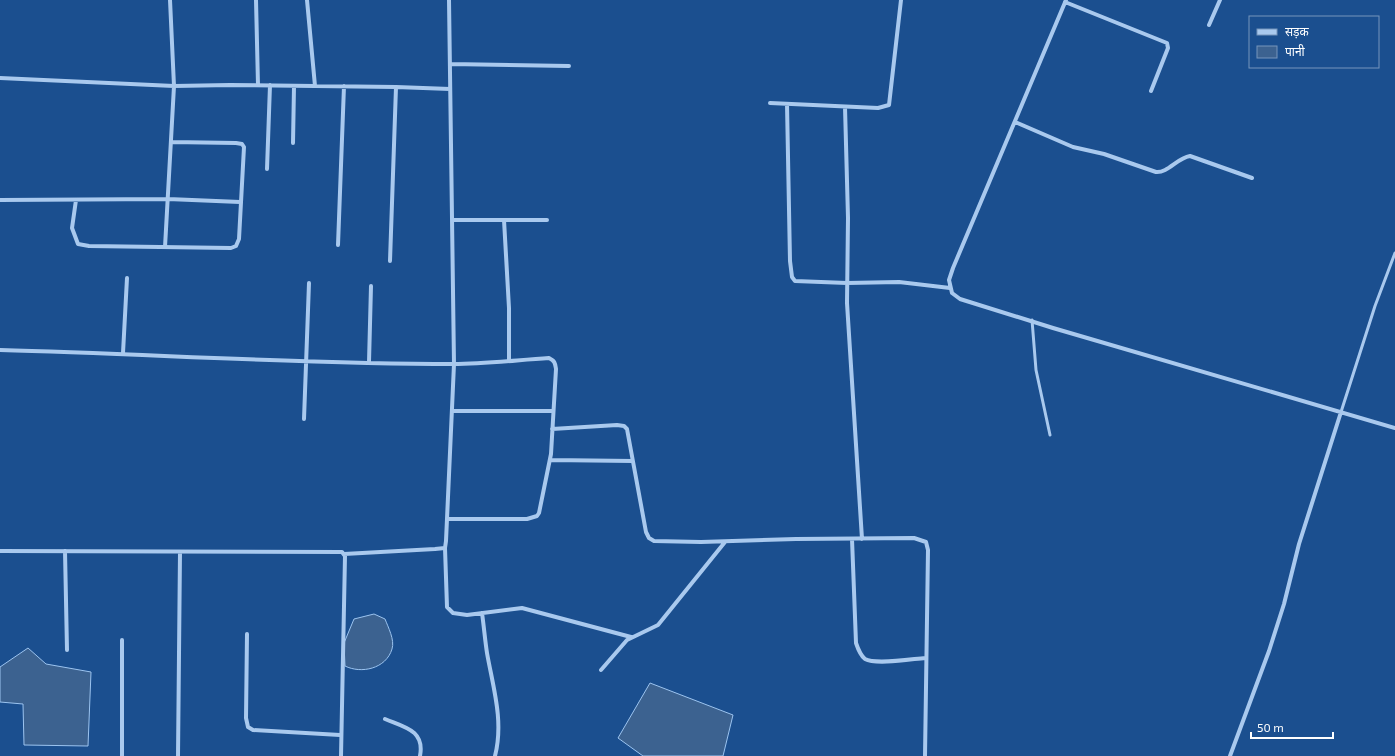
<svg xmlns="http://www.w3.org/2000/svg" width="1395" height="756" font-family="'Exo 2','Noto Sans Devanagari',sans-serif">
<style>
.water{fill:#3c6290;stroke:#9cc4f0}
.lines{fill:none;stroke-linecap:round;stroke-linejoin:round}
.lane{stroke:#a9c9ee;stroke-width:3}
.street{stroke:#a9c9ee;stroke-width:4}
</style>
<rect width="100%" height="100%" fill="#1b4f8f"/>
<path class="water" d="M 374,614 L 385,619 C 388,627 395,640 392,649 C 386,669 361,674 345,666 L 344,643 L 354,619 Z
M 28,648 L 46,664 L 91,672 L 88,746 L 24,745 L 23,704 L 0,702 L 0,667 Z
M 650,683 L 733,715 L 723,756 L 643,756 L 618,738 Z"/>
<g class="lines">
<path class="lane" d="M 1032,320 L 1036,370 L 1050,435
M 1341,412 L 1375,306 L 1395,253"/>
<path class="street" d="M 256,0 L 258,85
M 307,0 L 315,86
M 1066,0 L 953,268 L 949,280 L 952,293 L 960,299 L 1053,328 L 1395,428
M 1065,2 L 1167,43 L 1168,48 L 1151,91
M 1209,25 L 1220,0
M 450,64 L 569,66
M 0,78 L 174,86 L 230,85 L 396,87 L 450,89
M 770,103 L 878,108 L 889,105 L 901,0
M 787,104 L 790,261 L 792,277 L 795,281 L 847,283 L 899,282 L 950,288
M 845,107 L 848,218 L 847,303 L 862,539
M 1015,122 L 1073,147 L 1104,154 L 1156,172 C 1168,173 1177,158 1190,156 L 1252,178
M 293,143 L 294,86
M 267,169 L 270,85
M 0,200 L 168,199 L 240,202
M 76,200 L 72,228 L 78,244 L 89,246 L 231,248 L 236,246 L 239,239 L 244,147 L 242,144 L 236,143 L 171,142
M 452,220 L 547,220
M 504,220 L 509,308 L 509,360
M 338,245 L 344,86
M 165,247 L 174,86 L 170,0
M 390,261 L 396,87
M 0,350 C 151,354 302,364 453,364 C 485,364 517,360 549,358 C 555,361 555,363 556,369 L 551,454 L 539,513 L 537,516 L 527,519 L 447,519
M 123,353 L 127,278
M 369,362 L 371,286
M 452,411 L 552,411
M 304,419 L 309,283
M 552,429 L 617,425 L 624,426 L 627,429 L 646,532 L 649,538 L 654,541 L 701,542 L 796,539 L 914,538 L 926,542 L 928,550 L 925,756
M 550,460 L 633,461
M 852,539 L 856,643 C 858,649 860,655 865,659 C 876,665 912,659 925,658
M 445,548 L 447,607 L 453,613 L 467,615 L 522,608 L 631,637
M 0,551 L 342,552 L 345,556 L 341,756
M 65,551 L 67,650
M 344,554 L 435,549 L 445,548 L 446,541 L 454,364 L 449,0
M 482,613 C 484,627 485,640 487,653 C 493,687 504,721 495,756
M 247,634 L 246,718 L 248,727 L 253,730 L 340,735
M 601,670 L 627,640 L 658,625 L 725,542
M 385,719 C 404,727 425,730 420,756
M 122,756 L 122,640
M 178,756 L 180,552
M 1230,756 L 1269,651 L 1284,604 L 1299,544 L 1341,412"/>
</g>
<rect x="1249" y="16" width="130" height="52" fill="#1b4f8f" stroke="#7695bc"/>
<rect x="1257" y="29" width="20" height="6" fill="#a9c9ee" stroke="#7695bc"/>
<text x="1285" y="36" font-size="12" fill="#ffffff">सड़क</text>
<rect x="1257" y="46" width="20" height="12" fill="#3c6290" stroke="#7695bc"/>
<text x="1285" y="56" font-size="12" fill="#ffffff">पानी</text>
<path d="M1251 732v6h82v-6" fill="none" stroke="#ffffff" stroke-width="2"/>
<text x="1257" y="732" font-size="12" fill="#ffffff" stroke="#1b4f8f" stroke-width="3" paint-order="stroke">50 m</text>
</svg>
